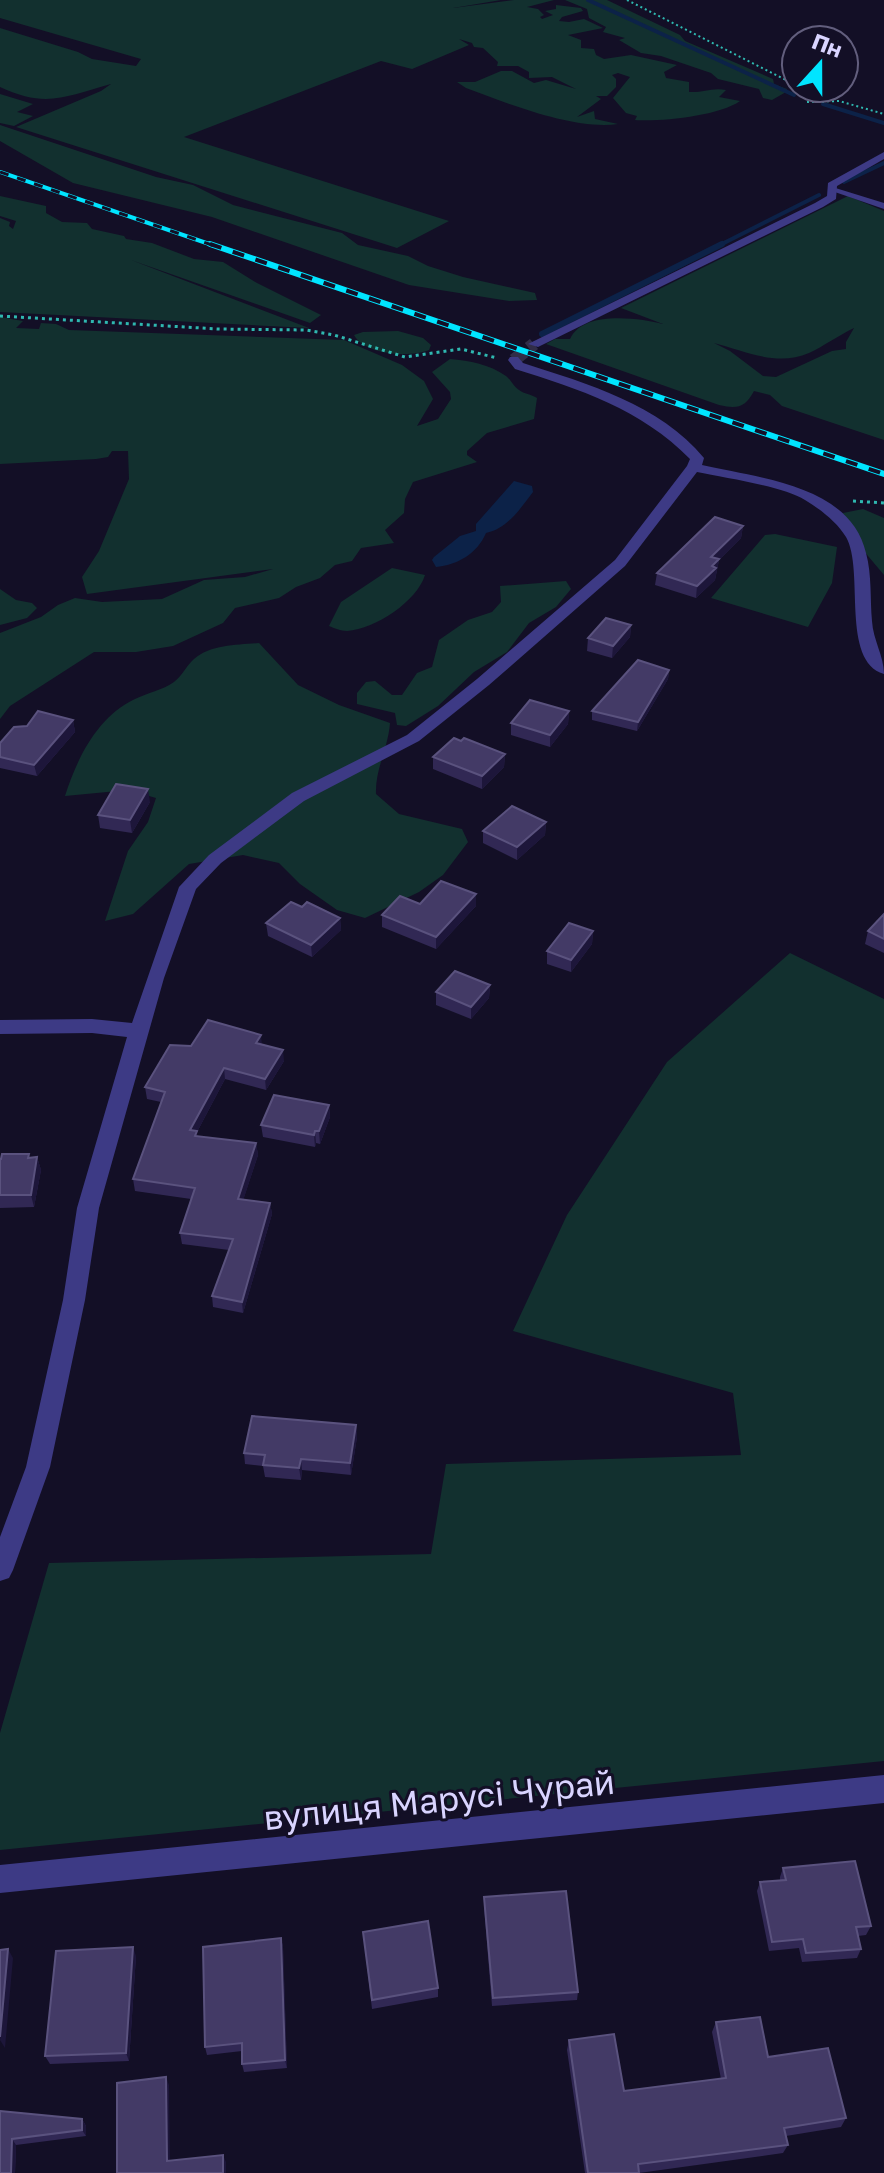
<svg xmlns="http://www.w3.org/2000/svg" width="884" height="2173" font-family="'Golos Text',sans-serif">
<style>
.green{fill:#12302f;fill-rule:evenodd}
.water{fill:#0c2248}
.lines{fill:none;stroke-linecap:round;stroke-linejoin:round}
.stream-far1{stroke:#0c2248;stroke-width:4}
.stream{stroke:#0c2248;stroke-width:6}
.minor-tunnel{stroke:#312d47;stroke-width:13;stroke-dasharray:13 6;stroke-linecap:butt}
.path-far1{stroke:#2fb8b0;stroke-width:2;stroke-dasharray:2 3;stroke-linecap:butt}
.path{stroke:#2fb8b0;stroke-width:3;stroke-dasharray:3 4;stroke-linecap:butt}
.service{fill:#3d3a85;fill-rule:evenodd}
.minor{fill:#3d3a85;fill-rule:evenodd}
.rail-far1-casing{stroke:#00e5ff;stroke-width:4}
.rail-casing{stroke:#00e5ff;stroke-width:6}
.rail-far1{stroke:#130f26;stroke-width:3;stroke-dasharray:9;stroke-linecap:butt}
.rail{stroke:#130f26;stroke-width:4;stroke-dasharray:12;stroke-linecap:butt}
.wall{fill:#312854}
.shaded-wall{fill:#1d163a}
.building{fill:#433a66;stroke:#5a527e;stroke-width:2}
.labels{text-anchor:middle;dominant-baseline:central;stroke-width:6;stroke-linejoin:round;paint-order:stroke}
.near-street-label{font-size:34px;fill:#d9d4ff;stroke:#130f26}
</style>
<rect width="100%" height="100%" fill="#130f26"/>
<path class="green" d="M 0,0 L 501,0 L 453,8 L 514,0 L 554,0 L 527,7 L 538,9 L 544,15 L 540,17 L 542,19 L 553,15 L 545,11 L 556,9 L 556,5 L 581,8 L 583,11 L 562,17 L 559,21 L 569,22 L 584,19 L 603,28 L 568,35 L 581,40 L 581,48 L 594,49 L 596,55 L 604,59 L 631,55 L 677,65 L 664,72 L 666,78 L 689,82 L 689,92 C 703,93 712,87 726,90 L 719,97 L 740,101 C 719,116 660,122 635,120 L 637,116 L 626,113 L 613,98 L 630,77 L 618,73 L 612,75 L 616,79 L 616,87 L 607,96 L 596,96 L 601,99 L 577,117 L 594,111 L 595,119 L 618,124 C 574,130 509,104 466,88 L 457,82 L 475,82 L 501,71 L 512,71 L 534,83 L 546,80 L 576,89 L 552,77 L 529,78 L 529,72 L 518,66 L 497,66 L 498,62 L 483,48 L 474,47 L 472,43 L 459,39 L 469,45 L 412,69 L 381,61 L 184,137 L 449,221 L 397,248 L 16,127 L 101,91 L 111,84 C 66,96 47,109 0,87 L 0,28 L 78,52 L 92,59 L 136,66 L 141,59 L 0,18 Z
M 565,0 L 607,0 L 680,35 L 685,41 L 773,79 L 774,84 L 787,89 L 786,92 L 772,100 L 763,98 L 759,89 L 718,79 L 711,73 L 661,56 L 641,53 L 619,40 L 625,38 L 603,32 L 606,27 L 589,18 L 587,9 Z
M 0,94 L 33,104 L 17,112 L 33,116 L 14,126 L 0,123 Z
M 0,125 L 156,177 L 193,185 L 233,205 L 342,233 L 358,245 L 408,256 L 428,266 L 463,277 L 535,293 L 537,300 L 509,301 L 409,285 L 212,217 L 73,183 L 0,141 Z
M 0,196 L 46,206 L 46,213 L 62,222 L 87,223 L 92,229 L 124,236 L 126,239 L 152,243 L 194,259 L 223,262 L 257,283 L 321,315 L 310,323 L 131,260 L 309,328 L 0,312 L 0,218 L 10,222 L 9,226 L 13,229 L 16,221 L 0,216 Z
M 848,196 L 884,211 L 884,440 L 782,406 L 770,395 L 754,391 C 745,408 737,409 719,405 L 546,344 L 555,339 L 570,339 C 583,310 639,318 663,324 L 621,308 ZM 854,328 L 846,342 L 846,349 L 832,351 L 776,377 L 763,376 L 730,351 L 714,343 C 745,351 777,367 809,353 C 824,346 839,335 854,328 Z
M 0,317 L 23,321 L 16,328 L 39,329 L 41,323 L 56,324 L 69,330 L 344,340 L 402,365 L 424,381 L 433,399 L 417,426 L 438,419 L 451,399 L 450,392 L 432,372 L 450,359 C 470,361 489,364 506,376 C 511,380 514,387 519,390 C 524,394 531,394 537,398 L 534,419 L 487,433 L 467,451 L 467,455 L 477,462 L 413,482 L 405,499 L 404,513 L 385,530 L 394,543 L 361,548 L 352,561 L 335,565 L 320,578 L 296,587 L 279,598 L 235,608 L 223,623 L 173,646 L 136,652 L 94,652 L 10,706 L 0,719 L 0,633 L 41,617 L 58,605 L 75,598 L 102,602 L 162,599 L 204,580 L 245,577 L 273,569 L 87,594 L 82,577 L 99,551 L 129,479 L 128,451 L 112,451 L 108,457 L 96,459 L 0,464 Z
M 398,331 L 423,338 L 431,345 L 429,350 C 410,358 365,355 354,335 L 363,332 Z
M 863,509 L 884,518 L 884,575 L 858,544 L 838,514 Z
M 775,534 L 837,547 L 832,583 L 808,627 L 711,598 L 765,535 Z
M 392,568 L 425,575 C 417,601 376,629 347,631 C 341,631 334,628 329,626 L 341,602 Z
M 566,581 L 571,589 L 556,607 L 529,623 L 507,652 L 474,672 L 438,706 L 406,726 L 397,725 L 395,713 L 357,704 L 357,693 L 366,682 L 375,681 L 392,695 L 402,695 L 417,673 L 432,667 L 439,640 L 468,620 L 492,612 L 501,602 L 500,586 Z
M 0,589 L 16,600 L 32,603 L 37,608 L 27,618 L 0,625 Z
M 259,643 L 298,685 L 339,705 L 390,723 C 388,749 375,769 376,794 L 399,814 L 462,829 L 468,842 L 443,875 L 419,892 L 365,918 L 337,910 L 300,884 L 279,863 L 243,855 L 189,864 L 133,914 L 105,921 L 128,851 L 148,822 L 156,798 L 128,790 L 65,796 C 77,758 98,716 135,699 C 147,693 163,690 174,682 C 182,676 187,665 194,659 C 212,644 237,645 259,643 Z
M 790,953 L 884,999 L 884,1761 L 0,1850 L 0,1733 L 49,1563 L 431,1554 L 446,1464 L 741,1455 L 733,1393 L 513,1331 L 567,1215 L 667,1062 Z"/>
<path class="water" d="M 514,481 L 532,486 L 533,492 C 520,509 507,529 486,533 C 477,554 457,565 436,567 L 432,560 L 434,557 L 460,536 L 476,531 L 476,524 Z"/>
<g class="lines">
<path class="stream-far1" d="M 588,0 L 794,95
M 823,104 L 884,123
M 844,182 L 884,163
M 718,246 L 819,195"/>
<path class="stream" d="M 542,334 L 722,244"/>
<path class="minor-tunnel" d="M 514,360 L 534,344"/>
<path class="path-far1" d="M 627,0 L 796,85
M 801,88 L 821,99
M 807,102 L 839,101 L 884,114"/>
<path class="path" d="M 0,316 L 218,329 L 306,330 L 334,335 L 405,357 L 461,349 L 497,358
M 853,501 L 884,503"/>
<path class="service" d="M 829,186 L 884,203 L 884,209 L 829,190 Z"/>
<path class="minor" d="M 884,152 L 884,159 L 837,186 L 836,199 L 823,207 L 538,347 L 528,344 L 815,203 L 827,196 L 828,183 Z
M 510,357 L 518,357 L 523,363 C 588,384 659,404 704,458 L 702,465 C 757,478 850,484 866,553 C 872,575 870,599 872,621 C 873,640 884,656 884,674 C 840,661 865,570 846,537 C 837,522 820,509 805,500 C 783,486 725,478 697,472 L 625,566 L 489,685 L 419,741 L 304,801 L 221,863 L 196,889 L 164,978 L 99,1208 L 85,1300 L 50,1467 L 13,1570 L 9,1578 L 0,1581 L 0,1537 L 26,1467 L 63,1300 L 77,1208 L 127,1037 L 92,1033 L 0,1034 L 0,1020 L 92,1019 L 132,1023 L 179,887 L 209,855 L 292,793 L 407,735 L 477,679 L 615,560 L 687,466 L 690,459 C 641,409 579,389 515,369 L 508,360 Z
M 884,1775 L 884,1803 L 0,1893 L 0,1865 Z"/>
<g class="rail-far1-casing">
<path id="rail-far1" d="M 0,172 L 215,246"/>
</g>
<g class="rail-casing">
<path id="rail" d="M 210,244 L 884,474"/>
</g>
<use href="#rail-far1" class="rail-far1"/>
<use href="#rail" class="rail"/>
</g>
<path class="wall" d="M 743,526 L 741,538 L 719,560 L 715,580 L 696,598 L 655,585 L 657,573 Z
M 631,625 L 630,637 L 612,658 L 587,651 L 588,638 Z
M 669,670 L 668,679 L 637,731 L 592,720 L 592,711 Z
M 569,711 L 568,724 L 550,747 L 511,735 L 511,723 Z
M 73,720 L 75,732 L 37,776 L 0,768 L 0,743 Z
M 505,754 L 504,767 L 482,789 L 433,769 L 433,757 Z
M 150,802 L 132,833 L 100,828 L 98,815 Z
M 546,822 L 545,835 L 517,860 L 483,843 L 483,831 Z
M 476,894 L 476,906 L 436,949 L 382,927 L 382,915 L 420,904 Z
M 302,907 L 340,918 L 341,930 L 312,957 L 268,936 L 266,923 Z
M 884,914 L 884,953 L 865,944 L 868,931 Z
M 593,931 L 592,944 L 571,972 L 547,964 L 547,951 Z
M 490,985 L 489,998 L 471,1019 L 436,1005 L 436,992 Z
M 262,1045 L 284,1061 L 266,1090 L 225,1079 L 197,1132 L 197,1136 L 256,1143 L 258,1155 L 243,1200 L 270,1203 L 272,1214 L 243,1313 L 213,1307 L 212,1296 L 229,1250 L 182,1244 L 180,1233 L 191,1199 L 135,1191 L 133,1179 L 161,1102 L 147,1099 L 145,1087 L 191,1046 Z
M 329,1105 L 330,1117 L 320,1144 L 316,1143 L 315,1147 L 263,1137 L 261,1125 Z
M 37,1157 L 41,1170 L 34,1207 L 0,1208 L 0,1159 Z
M 356,1425 L 357,1437 L 351,1475 L 302,1470 L 301,1480 L 265,1477 L 263,1466 L 245,1464 L 244,1453 Z
M 783,1868 L 871,1926 L 866,1935 L 858,1936 L 861,1949 L 857,1958 L 802,1962 L 799,1948 L 769,1951 L 757,1891 L 760,1882 L 780,1881 L 780,1877 Z
M 484,1897 L 578,1992 L 577,2000 L 492,2006 L 484,1906 Z
M 363,1932 L 438,1988 L 438,1997 L 372,2009 Z
M 281,1938 L 283,1947 L 287,2068 L 244,2072 L 242,2064 L 242,2051 L 207,2055 L 205,2047 Z
M 136,1956 L 129,2061 L 50,2064 L 45,2056 Z
M 716,2022 L 768,2057 L 846,2118 L 841,2127 L 786,2136 L 788,2145 L 783,2153 L 639,2173 L 585,2173 L 567,2050 L 569,2040 L 624,2091 L 721,2079 L 712,2032 Z
M 0,2111 L 82,2119 L 86,2126 L 86,2136 L 16,2145 L 15,2173 L 0,2173 Z"/>
<path class="shaded-wall" d="M 743,526 L 741,538 L 719,560 L 715,580 L 696,598 L 697,586 L 711,557 Z
M 631,625 L 630,637 L 612,658 L 613,646 Z
M 669,670 L 668,679 L 637,731 L 638,722 Z
M 569,711 L 568,724 L 550,747 L 550,735 Z
M 73,720 L 75,732 L 37,776 L 34,765 Z
M 505,754 L 504,767 L 482,789 L 482,776 Z
M 148,789 L 150,802 L 132,833 L 130,820 Z
M 546,822 L 545,835 L 517,860 L 517,847 Z
M 476,894 L 476,906 L 436,949 L 436,937 Z
M 340,918 L 341,930 L 312,957 L 311,945 Z
M 593,931 L 592,944 L 571,972 L 571,960 Z
M 490,985 L 489,998 L 471,1019 L 471,1007 Z
M 261,1035 L 262,1046 L 256,1043 Z
M 283,1050 L 284,1061 L 266,1090 L 265,1079 Z
M 224,1068 L 225,1079 L 197,1132 L 198,1142 L 190,1130 Z
M 329,1105 L 330,1117 L 320,1144 L 319,1131 Z
M 315,1131 L 316,1143 L 315,1147 L 314,1135 Z
M 256,1143 L 258,1155 L 240,1210 L 238,1199 Z
M 37,1157 L 41,1170 L 34,1207 L 31,1195 Z
M 270,1203 L 272,1214 L 243,1313 L 242,1302 Z
M 356,1425 L 357,1437 L 351,1475 L 350,1463 Z
M 301,1459 L 302,1470 L 301,1480 L 299,1468 Z
M 281,1938 L 283,1947 L 287,2068 L 285,2060 Z
M 133,1947 L 136,1956 L 129,2061 L 126,2053 Z
M 8,1949 L 13,1958 L 5,2048 L 0,2040 Z
M 166,2077 L 169,2085 L 170,2168 L 167,2161 Z
M 82,2119 L 86,2126 L 86,2136 L 82,2130 Z
M 12,2139 L 16,2145 L 15,2173 L 11,2173 Z
M 223,2155 L 226,2162 L 226,2173 L 223,2173 Z"/>
<path class="building" d="M 715,517 L 743,526 L 711,557 L 719,559 L 712,566 L 716,568 L 697,586 L 657,573 Z
M 606,618 L 631,625 L 613,646 L 588,638 Z
M 638,660 L 669,670 L 638,722 L 592,711 Z
M 530,700 L 569,711 L 550,735 L 511,723 Z
M 38,711 L 73,720 L 34,765 L 0,757 L 0,743 L 14,727 L 27,726 Z
M 454,738 L 461,741 L 464,738 L 505,754 L 482,776 L 433,757 Z
M 116,784 L 148,789 L 130,820 L 98,815 Z
M 512,806 L 546,822 L 517,847 L 483,831 Z
M 441,881 L 476,894 L 436,937 L 382,915 L 400,896 L 420,904 Z
M 291,902 L 302,907 L 307,902 L 340,918 L 311,945 L 266,923 Z
M 884,914 L 884,939 L 868,931 Z
M 569,923 L 593,931 L 571,960 L 547,951 Z
M 455,971 L 490,985 L 471,1007 L 436,992 Z
M 208,1020 L 261,1035 L 256,1043 L 283,1050 L 265,1079 L 224,1068 L 190,1130 L 197,1131 L 195,1136 L 256,1143 L 238,1199 L 270,1203 L 242,1302 L 212,1296 L 233,1239 L 180,1233 L 195,1188 L 133,1179 L 165,1092 L 145,1087 L 170,1045 L 191,1046 Z
M 274,1095 L 329,1105 L 319,1131 L 315,1131 L 314,1135 L 261,1125 Z
M 2,1154 L 29,1154 L 28,1158 L 37,1157 L 31,1195 L 0,1195 L 0,1159 L 1,1159 Z
M 252,1416 L 356,1425 L 350,1463 L 301,1459 L 299,1468 L 263,1465 L 265,1455 L 244,1453 Z
M 855,1861 L 871,1926 L 856,1927 L 861,1949 L 806,1953 L 803,1939 L 772,1942 L 760,1882 L 786,1880 L 783,1868 Z
M 566,1891 L 578,1992 L 493,1998 L 484,1897 Z
M 428,1921 L 438,1988 L 372,2000 L 363,1932 Z
M 281,1938 L 285,2060 L 242,2064 L 242,2043 L 205,2047 L 203,1947 Z
M 133,1947 L 126,2053 L 45,2056 L 56,1951 Z
M 8,1949 L 0,2037 L 0,1950 Z
M 760,2017 L 768,2057 L 828,2048 L 846,2118 L 784,2128 L 788,2145 L 638,2164 L 639,2173 L 588,2173 L 569,2040 L 614,2034 L 624,2091 L 726,2078 L 716,2022 Z
M 166,2077 L 167,2161 L 223,2155 L 223,2173 L 117,2173 L 117,2083 Z
M 0,2111 L 82,2119 L 82,2130 L 12,2139 L 11,2173 L 0,2173 Z"/>
<g class="labels">
<g class="near-street-label">
<text transform="translate(439 1799) rotate(-6)">вулиця Марусі Чурай</text>
</g>
</g>
<g transform="translate(820 64) rotate(21)"><circle r="38" fill="#130f26" stroke="#625e7d" stroke-width="2"/>
<path d="M0-6L14 30L0 20L-14 30Z" fill="#00e5ff"/>
<text y="-12" font-size="22" font-weight="bold" text-anchor="middle" fill="#d9d4ff">Пн</text>
</g>
</svg>
